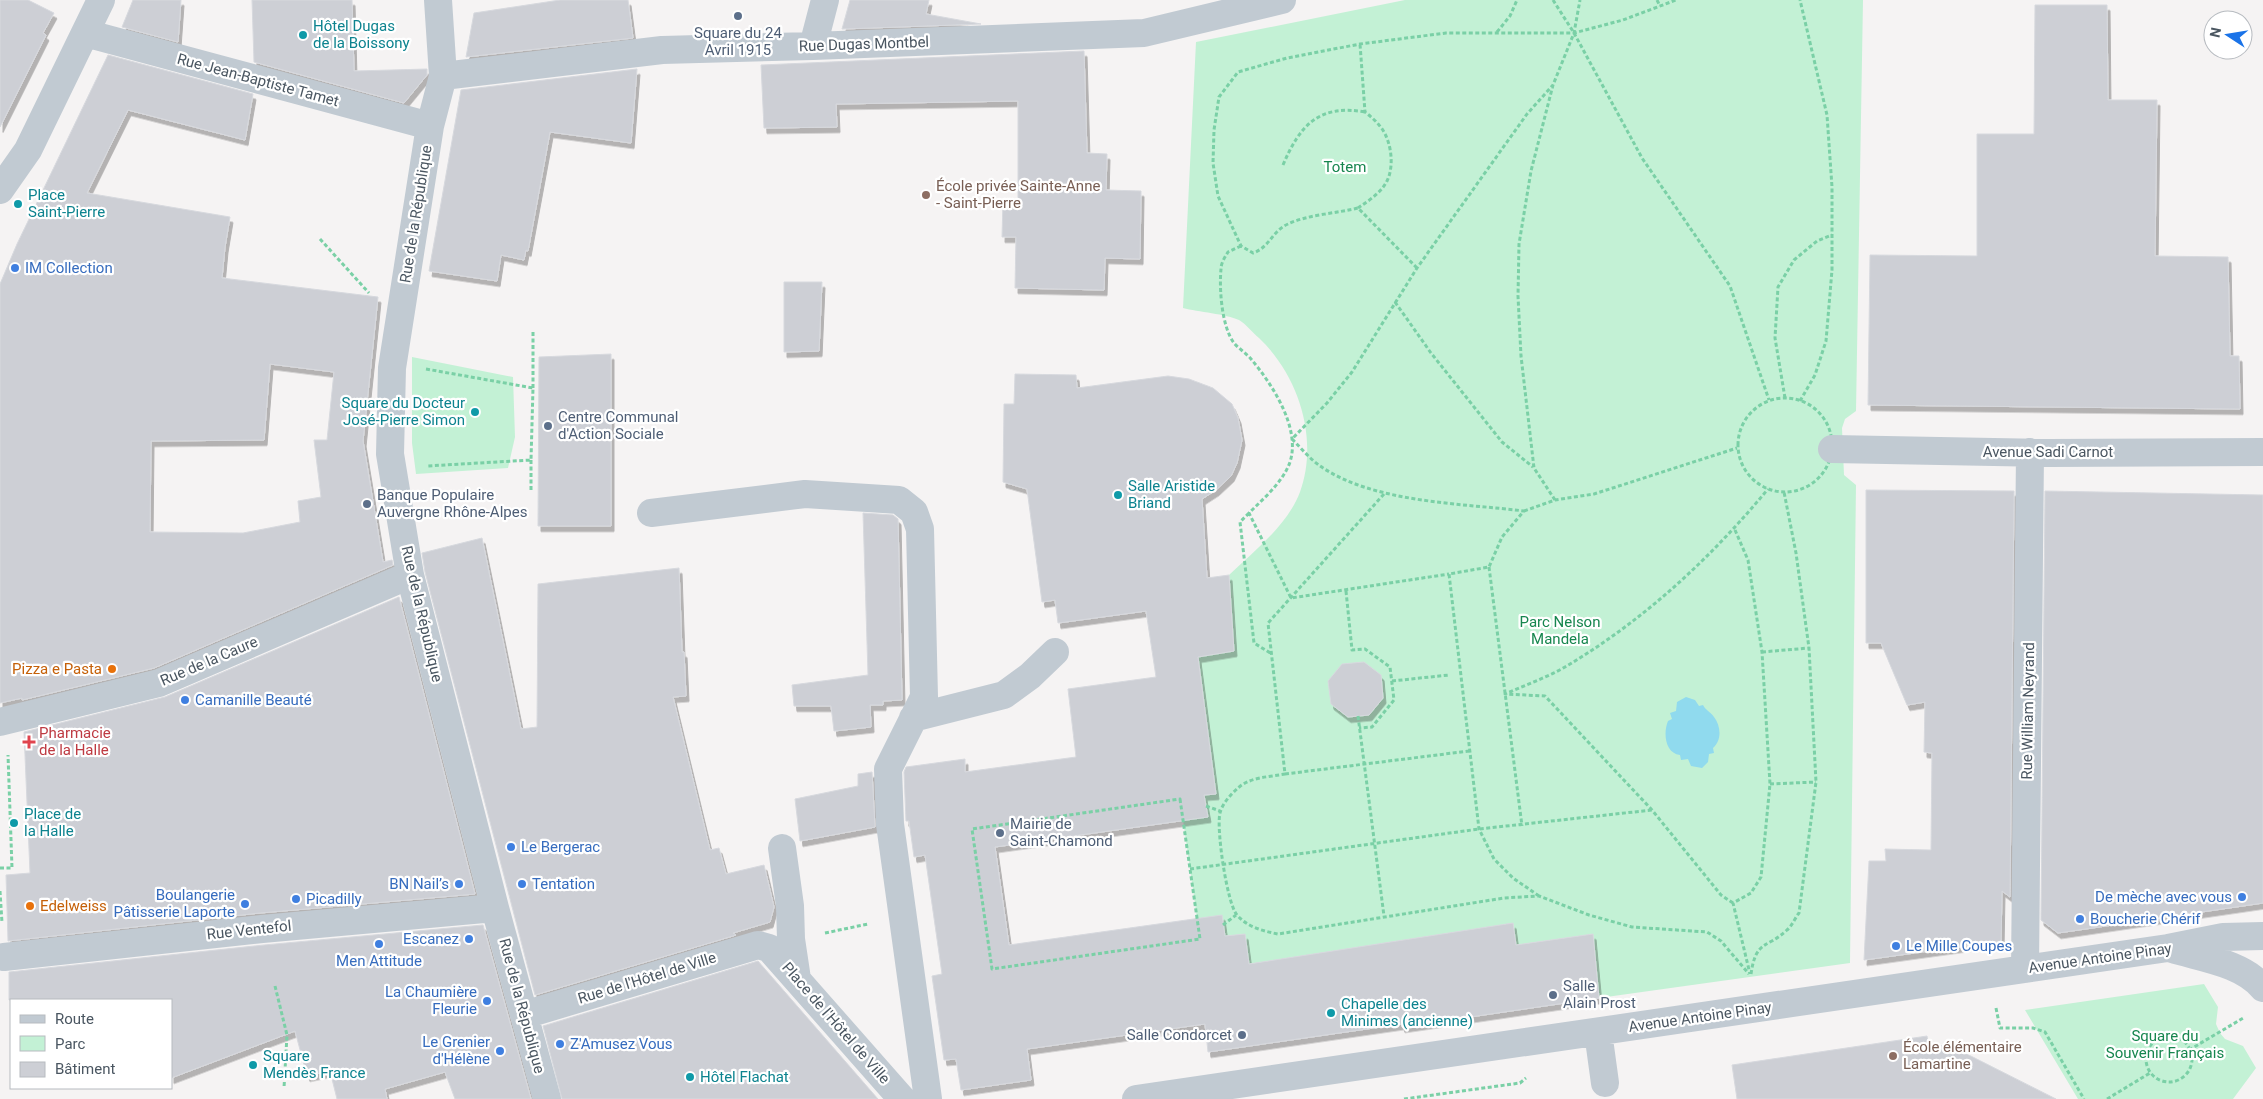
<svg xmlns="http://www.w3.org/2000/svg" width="2263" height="1099" font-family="Roboto,sans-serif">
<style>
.green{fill:#c3f1d5}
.water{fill:#90daee}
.building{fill:#cdcfd5;stroke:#d7d9de;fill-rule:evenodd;filter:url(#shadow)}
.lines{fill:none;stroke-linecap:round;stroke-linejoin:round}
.path{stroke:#7ad0a6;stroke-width:3;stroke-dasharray:4 2.5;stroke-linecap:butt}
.minor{stroke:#c1cad2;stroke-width:28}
.service-dot{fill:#5c6f8a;stroke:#fff;stroke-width:2}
.culture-dot{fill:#0f9aa8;stroke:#fff;stroke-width:2}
.education-dot{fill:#8d6e63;stroke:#fff;stroke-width:2}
.shop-dot{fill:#3f7fe0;stroke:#fff;stroke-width:2}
.food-dot{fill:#e8710a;stroke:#fff;stroke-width:2}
.health-dot{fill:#e0444e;stroke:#fff;stroke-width:2}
.labels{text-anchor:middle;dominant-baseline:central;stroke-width:4.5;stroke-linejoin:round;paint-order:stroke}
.culture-label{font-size:15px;fill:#0d838f;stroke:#fff;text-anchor:start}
.service-label{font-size:15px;fill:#4e5e75;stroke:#fff;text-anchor:start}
.street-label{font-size:15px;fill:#4a5661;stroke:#fff}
.park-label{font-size:15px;fill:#17864f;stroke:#fff}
.education-label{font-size:15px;fill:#785e54;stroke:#fff;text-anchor:start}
.shop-label{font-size:15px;fill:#366cbe;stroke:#fff;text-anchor:start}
.food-label{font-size:15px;fill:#c56008;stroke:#fff;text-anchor:end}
.health-label{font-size:15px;fill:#be3a42;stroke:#fff;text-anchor:start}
</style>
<defs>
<filter id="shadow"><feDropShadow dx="3" dy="5.5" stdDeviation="0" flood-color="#0004"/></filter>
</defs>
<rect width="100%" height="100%" fill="#f5f3f3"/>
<path class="green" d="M 1405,0 L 1863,0 L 1856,411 L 1845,419 L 1842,428 L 1844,475 L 1856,485 L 1850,963 L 1599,998 L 1593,934 L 1516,945 L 1513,923 L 1249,964 L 1244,934 L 1200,939 L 1180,799 L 1215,794 L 1198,657 L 1234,651 L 1229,575 C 1254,551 1287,526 1300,492 C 1319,439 1299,376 1259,338 C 1253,333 1246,324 1239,320 C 1226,314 1198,312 1183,308 L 1196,42 Z
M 412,357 L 513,377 L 515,437 L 508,468 L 416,474 L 412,443 Z
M 2204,984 L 2218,1007 L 2216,1024 L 2220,1033 L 2225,1039 L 2243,1046 L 2256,1068 L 2233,1099 L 2078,1099 L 2025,1010 Z"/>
<path class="water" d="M 1686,697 L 1695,700 L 1699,706 L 1703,705 C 1706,711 1710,711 1714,717 C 1721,726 1722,740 1713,748 L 1714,753 L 1709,754 L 1708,762 L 1702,768 L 1691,766 L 1688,759 L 1681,760 L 1680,755 C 1665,753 1663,733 1668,721 L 1672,719 L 1670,713 L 1676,711 L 1677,702 Z"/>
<path class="building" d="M 0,0 L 28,0 L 54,13 L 43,33 L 46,35 L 0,127 Z
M 133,0 L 181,0 L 178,42 L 122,27 Z
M 252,0 L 352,0 L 354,71 L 427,69 L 427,75 L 404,103 L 254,62 Z
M 560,0 L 628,0 L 633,38 L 466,57 L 474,13 Z
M 850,0 L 929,0 L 926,14 L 981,24 L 842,29 Z
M 2035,5 L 2107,5 L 2108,100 L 2157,100 L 2155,256 L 2228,257 L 2230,356 L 2239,356 L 2240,409 L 1868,405 L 1870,255 L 1977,256 L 1977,134 L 2034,134 Z
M 1084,51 L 1087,153 L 1107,154 L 1106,190 L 1141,191 L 1140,259 L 1105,258 L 1104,290 L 1015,288 L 1016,237 L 1002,237 L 1003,200 L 1018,200 L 1018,101 L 836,104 L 837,127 L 764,128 L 761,65 Z
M 108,55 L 253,94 L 245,140 L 128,110 L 87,193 L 230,217 L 225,247 L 222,278 L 378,297 L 363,441 L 383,562 L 392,560 L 393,565 L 154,668 L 22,700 L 22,698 L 0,703 L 0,284 L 17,244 ZM 270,364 L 334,372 L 327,440 L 314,440 L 321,497 L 298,501 L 300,522 L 243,533 L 150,532 L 151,441 L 264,440 Z
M 637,69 L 631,143 L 550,132 L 528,251 L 526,250 L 524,260 L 501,255 L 497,281 L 429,271 L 461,90 Z
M 784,282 L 822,282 L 819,351 L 784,352 Z
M 611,354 L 611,526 L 538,526 L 539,357 Z
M 1015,374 L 1076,375 L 1077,388 L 1168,376 L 1189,379 L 1213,388 L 1232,404 L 1238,418 L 1242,440 L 1237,463 L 1231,476 L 1216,490 L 1202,499 L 1207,578 L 1229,575 L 1234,651 L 1198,657 L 1216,794 L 1204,795 L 1208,817 L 995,847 L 1009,945 L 1222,915 L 1225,936 L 1245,934 L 1249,964 L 1513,923 L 1516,945 L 1593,934 L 1599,998 L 1402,1027 L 1401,1024 L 1208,1052 L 1205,1024 L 1027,1049 L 1031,1080 L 961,1090 L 956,1059 L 944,1060 L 932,976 L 942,974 L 925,855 L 914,857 L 909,821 L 906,821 L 904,772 L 906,767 L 965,759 L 965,772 L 1076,757 L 1068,689 L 1156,677 L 1146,611 L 1058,623 L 1055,600 L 1042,602 L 1027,489 L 1003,482 L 1004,404 L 1014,404 Z
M 1866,490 L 2014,491 L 2010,897 L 2002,891 L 2001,941 L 1864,960 L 1869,861 L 1886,861 L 1885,849 L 1931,850 L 1932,753 L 1924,752 L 1925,702 L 1907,705 L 1881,643 L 1866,643 Z
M 2045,491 L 2263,495 L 2263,903 L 2058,933 L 2041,920 Z
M 863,513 L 893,515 L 898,519 L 902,700 L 883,701 L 883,705 L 870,705 L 871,727 L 834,731 L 831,706 L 794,706 L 792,685 L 868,675 Z
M 482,538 L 521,729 L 537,727 L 538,584 L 679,568 L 682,652 L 684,652 L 686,696 L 673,697 L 710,850 L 719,848 L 726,874 L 764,865 L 774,907 L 770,922 L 733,933 L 736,935 L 535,995 L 425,572 L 422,553 Z
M 399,597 L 475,894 L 260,913 L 8,941 L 6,875 L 30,873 L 24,732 L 165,697 Z
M 1364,662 L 1381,675 L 1383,698 L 1369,715 L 1348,717 L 1331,704 L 1328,681 L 1342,664 Z
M 872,772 L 875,827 L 800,841 L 795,799 L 858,786 L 858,774 Z
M 483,925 L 531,1099 L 455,1099 L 445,1072 L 385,1089 L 387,1099 L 337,1099 L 330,1071 L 307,1076 L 295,1031 L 171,1078 L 171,1000 L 9,1000 L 9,972 L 264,945 Z
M 758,961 L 878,1099 L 562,1099 L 543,1026 Z
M 1927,1036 L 1929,1047 L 1949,1045 L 2056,1099 L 1737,1099 L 1732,1065 Z"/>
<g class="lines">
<path class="path" d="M 1553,0 L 1574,33 L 1642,158 L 1730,286 L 1769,400
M 1657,0 L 1660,6
M 1497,32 L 1510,16 L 1517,0
M 1283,165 C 1300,125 1319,104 1365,112
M 1358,208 C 1368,201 1381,193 1387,181 C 1395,165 1391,138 1379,125 C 1375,120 1370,116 1365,112 L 1360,44
M 320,239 L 369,293
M 1241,246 L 1228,252 C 1225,257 1221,263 1221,269 C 1219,290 1222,327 1234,343 C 1239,349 1246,353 1251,359 C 1272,384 1301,428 1290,462 C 1283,482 1264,498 1249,513 L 1291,598 L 1449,574
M 1417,268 L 1358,208 C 1338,213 1306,215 1288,224 C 1272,231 1270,247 1253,253 L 1241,246 L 1218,196 L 1213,163 L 1214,130 L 1219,97 L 1238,72 L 1287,58 L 1360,44 L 1446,33 L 1574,33 L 1623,20 L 1676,0
M 1395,302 L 1431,353 L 1502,442 L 1533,467
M 426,369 L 533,388 L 531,460 L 428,466
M 533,388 L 533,330
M 1785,398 L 1775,338 L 1778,287 L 1794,260 L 1817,241 L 1832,235
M1738 445a47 47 0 1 1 94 0a47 47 0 1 1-94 0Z
M 1800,401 L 1815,375 L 1826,341 L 1832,270 L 1832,187 L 1827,115 L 1800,0
M 531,460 L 531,492
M 1384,494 L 1268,623 L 1285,774 C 1269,777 1250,777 1238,788 C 1231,794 1222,804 1220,813 C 1216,828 1227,904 1237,915 C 1247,927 1263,931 1278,934 L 1504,898 L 1539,896 L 1589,915 L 1632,927 L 1707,932 L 1721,941 L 1749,974
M 1555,500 L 1534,468 L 1521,356 L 1518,296 L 1519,244 L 1531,171 L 1553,85 L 1574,33 L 1580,0
M 1524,511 L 1555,500 L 1594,494 L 1737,448
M 1249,513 L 1240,522 L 1254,643 L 1272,654
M 1735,530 L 1748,560 L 1762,652 L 1770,784 L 1761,877 L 1751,893 L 1733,903 L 1750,974
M 1489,567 L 1522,826
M 1346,591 L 1352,650 L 1365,649 L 1390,667 L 1394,700 L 1372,727 L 1359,728
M 1762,652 L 1809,648
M 1392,681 L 1449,675
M 1358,716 L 1384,916
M 1285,774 L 1469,751
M 1770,784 L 1816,782
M 1180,799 L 1200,939 L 992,969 L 972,829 Z
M 1206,806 L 1220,811
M 0,868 L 12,868 L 8,755
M 1190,869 L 1479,829 L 1652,810
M 0,891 L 2,923
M 1539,896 L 1513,878 L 1494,859 L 1479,829 L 1449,574 L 1489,567 L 1502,537 L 1524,511 C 1459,503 1374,503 1320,466 C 1310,459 1301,448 1292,439 L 1327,403 L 1352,372 L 1417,268 L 1527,114 L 1553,85
M 1733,903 L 1721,895 L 1652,810 L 1545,696 L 1505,694 C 1525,685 1546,678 1565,667 C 1643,621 1710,559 1768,489
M 1223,925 L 1236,915
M 825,933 L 868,924
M 1751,974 C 1756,939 1767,949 1787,930 C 1792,926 1795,918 1799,913 L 1816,782 L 1809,648 L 1796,553 L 1784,492
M 275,986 L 287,1035 L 284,1088
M 1996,1008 L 2000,1028 L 2033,1028 L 2045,1032 L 2084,1099
M2146 1059a23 23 0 1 1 46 0a23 23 0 1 1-46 0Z
M 2189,1050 L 2245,1017
M 1404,1099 L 1520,1083 L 1526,1078
M 2107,1099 L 2150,1073"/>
<path class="minor" d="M 438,0 L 443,76 L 430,126 L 392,368 L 390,454 L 410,575 L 495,908 L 547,1099
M 85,33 L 430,126
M 813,46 L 825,0
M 443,76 L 662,50 L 813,46 L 1144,33 L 1282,0
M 0,190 L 28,150 L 101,0
M 1832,449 L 2049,453 L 2263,452
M 651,513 L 805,494 L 899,500 L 914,512 L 920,529 L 924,697 L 888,769 L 890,824 L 928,1099
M 913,718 L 1004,695 L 1030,676 L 1055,652
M 0,722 L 159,683 L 410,575
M 782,848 L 790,906 L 791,939 L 797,979
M 2172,949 C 2201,958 2243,963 2263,988
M 4,957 L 262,929 L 495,908
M 2025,969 L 2030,452
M 524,1015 L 758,945 L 769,948 L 902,1099
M 1598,1032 L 1605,1083
M 1136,1099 L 2168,948 L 2223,937 L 2263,936"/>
</g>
<g class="service-dot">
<circle cx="738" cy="16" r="5"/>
<circle cx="548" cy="426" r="5"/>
<circle cx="367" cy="504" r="5"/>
<circle cx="1000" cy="833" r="5"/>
<circle cx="1553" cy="995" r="5"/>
<circle cx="1242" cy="1035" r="5"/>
</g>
<g class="culture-dot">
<circle cx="303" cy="35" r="5"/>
<circle cx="18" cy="204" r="5"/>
<circle cx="475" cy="412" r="5"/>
<circle cx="1118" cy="495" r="5"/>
<circle cx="14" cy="823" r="5"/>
<circle cx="1331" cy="1013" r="5"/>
<circle cx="253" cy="1065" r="5"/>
<circle cx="690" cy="1077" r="5"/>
</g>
<g class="education-dot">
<circle cx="926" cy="195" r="5"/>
<circle cx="1893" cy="1056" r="5"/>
</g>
<g class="shop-dot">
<circle cx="15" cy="268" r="5"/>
<circle cx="185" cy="700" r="5"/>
<circle cx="511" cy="847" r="5"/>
<circle cx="459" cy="884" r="5"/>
<circle cx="522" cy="884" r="5"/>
<circle cx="2242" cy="897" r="5"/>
<circle cx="296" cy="899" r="5"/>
<circle cx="245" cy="904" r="5"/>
<circle cx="2080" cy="919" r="5"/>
<circle cx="469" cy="939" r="5"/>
<circle cx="379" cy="944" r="5"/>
<circle cx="1896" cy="946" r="5"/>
<circle cx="487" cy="1001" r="5"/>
<circle cx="560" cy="1044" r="5"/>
<circle cx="500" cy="1051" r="5"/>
</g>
<g class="food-dot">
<circle cx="112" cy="669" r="5"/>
<circle cx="30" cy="906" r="5"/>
</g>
<path class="health-dot" d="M26.5 734.5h5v5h5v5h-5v5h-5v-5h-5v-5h5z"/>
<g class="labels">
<g class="culture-label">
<text x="313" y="26">Hôtel Dugas<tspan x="313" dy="17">de la Boissony</tspan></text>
<text x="28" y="195">Place<tspan x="28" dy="17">Saint-Pierre</tspan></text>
<text x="465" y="403" text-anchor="end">Square du Docteur<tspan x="465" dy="17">José-Pierre Simon</tspan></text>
<text x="1128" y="486">Salle Aristide<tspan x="1128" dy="17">Briand</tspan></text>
<text x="24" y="814">Place de<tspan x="24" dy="17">la Halle</tspan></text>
<text x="1341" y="1004">Chapelle des<tspan x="1341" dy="17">Minimes (ancienne)</tspan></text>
<text x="263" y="1056">Square<tspan x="263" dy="17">Mendès France</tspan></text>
<text x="700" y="1077">Hôtel Flachat</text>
</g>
<g class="service-label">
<text x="738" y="33" text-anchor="middle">Square du 24<tspan x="738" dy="17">Avril 1915</tspan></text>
<text x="558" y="417">Centre Communal<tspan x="558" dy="17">d'Action Sociale</tspan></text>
<text x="377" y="495">Banque Populaire<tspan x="377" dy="17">Auvergne Rhône-Alpes</tspan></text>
<text x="1010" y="824">Mairie de<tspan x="1010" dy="17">Saint-Chamond</tspan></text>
<text x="1563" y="986">Salle<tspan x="1563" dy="17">Alain Prost</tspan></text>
<text x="1232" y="1035" text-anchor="end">Salle Condorcet</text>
</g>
<g class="street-label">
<text transform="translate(864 44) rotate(-2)">Rue Dugas Montbel</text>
<text transform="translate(258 80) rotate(15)">Rue Jean-Baptiste Tamet</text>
<text transform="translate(416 214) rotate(-81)">Rue de la République</text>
<text x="2048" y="452">Avenue Sadi Carnot</text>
<text transform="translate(422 614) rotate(77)">Rue de la République</text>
<text transform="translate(209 661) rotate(-23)">Rue de la Caure</text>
<text transform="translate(2028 711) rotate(-89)">Rue William Neyrand</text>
<text transform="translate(249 930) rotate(-6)">Rue Ventefol</text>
<text transform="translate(2100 958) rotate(-8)">Avenue Antoine Pinay</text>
<text transform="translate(647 978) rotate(-17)">Rue de l'Hôtel de Ville</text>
<text transform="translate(522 1006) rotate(75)">Rue de la République</text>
<text transform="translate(1700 1017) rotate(-8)">Avenue Antoine Pinay</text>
<text transform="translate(836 1023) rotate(49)">Place de l'Hôtel de Ville</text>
</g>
<g class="park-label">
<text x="1345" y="167">Totem</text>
<text x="1560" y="622">Parc Nelson<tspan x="1560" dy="17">Mandela</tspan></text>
<text x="2165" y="1036">Square du<tspan x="2165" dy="17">Souvenir Français</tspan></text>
</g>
<g class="education-label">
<text x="936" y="186">École privée Sainte-Anne<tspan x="936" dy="17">- Saint-Pierre</tspan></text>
<text x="1903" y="1047">École élémentaire<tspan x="1903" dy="17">Lamartine</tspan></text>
</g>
<g class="shop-label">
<text x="25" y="268">IM Collection</text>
<text x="195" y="700">Camanille Beauté</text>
<text x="521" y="847">Le Bergerac</text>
<text x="449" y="884" text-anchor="end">BN Nail’s</text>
<text x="532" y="884">Tentation</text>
<text x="235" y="895" text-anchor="end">Boulangerie<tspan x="235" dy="17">Pâtisserie Laporte</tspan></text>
<text x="2232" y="897" text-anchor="end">De mèche avec vous</text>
<text x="306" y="899">Picadilly</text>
<text x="2090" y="919">Boucherie Chérif</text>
<text x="459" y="939" text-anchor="end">Escanez</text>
<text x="1906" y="946">Le Mille Coupes</text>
<text x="379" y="961" text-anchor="middle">Men Attitude</text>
<text x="477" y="992" text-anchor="end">La Chaumière<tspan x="477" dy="17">Fleurie</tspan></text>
<text x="490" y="1042" text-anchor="end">Le Grenier<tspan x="490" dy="17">d'Hélène</tspan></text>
<text x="570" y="1044">Z'Amusez Vous</text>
</g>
<g class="food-label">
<text x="102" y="669">Pizza e Pasta</text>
<text x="40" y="906" text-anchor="start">Edelweiss</text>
</g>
<g class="health-label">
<text x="39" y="733">Pharmacie<tspan x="39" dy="17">de la Halle</tspan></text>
</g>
</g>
<rect x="10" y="999" width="162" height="90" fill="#ffffff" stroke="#b7bbc0"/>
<rect x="20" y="1015" width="25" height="8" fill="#c1cad2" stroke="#b7bbc0"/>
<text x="55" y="1024" font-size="15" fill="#4a5661">Route</text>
<rect x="20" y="1036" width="25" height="15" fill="#c3f1d5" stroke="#b7bbc0"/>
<text x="55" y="1049" font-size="15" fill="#4a5661">Parc</text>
<rect x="20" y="1062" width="25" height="15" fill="#cdcfd5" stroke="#b7bbc0"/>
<text x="55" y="1074" font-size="15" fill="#4a5661">Bâtiment</text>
<g transform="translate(2228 35) rotate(282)"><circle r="24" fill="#ffffff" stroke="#b7bbc0"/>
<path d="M0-4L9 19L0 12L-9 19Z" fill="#1a73e8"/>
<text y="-8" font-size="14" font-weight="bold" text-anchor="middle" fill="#4a5661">N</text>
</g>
</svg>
